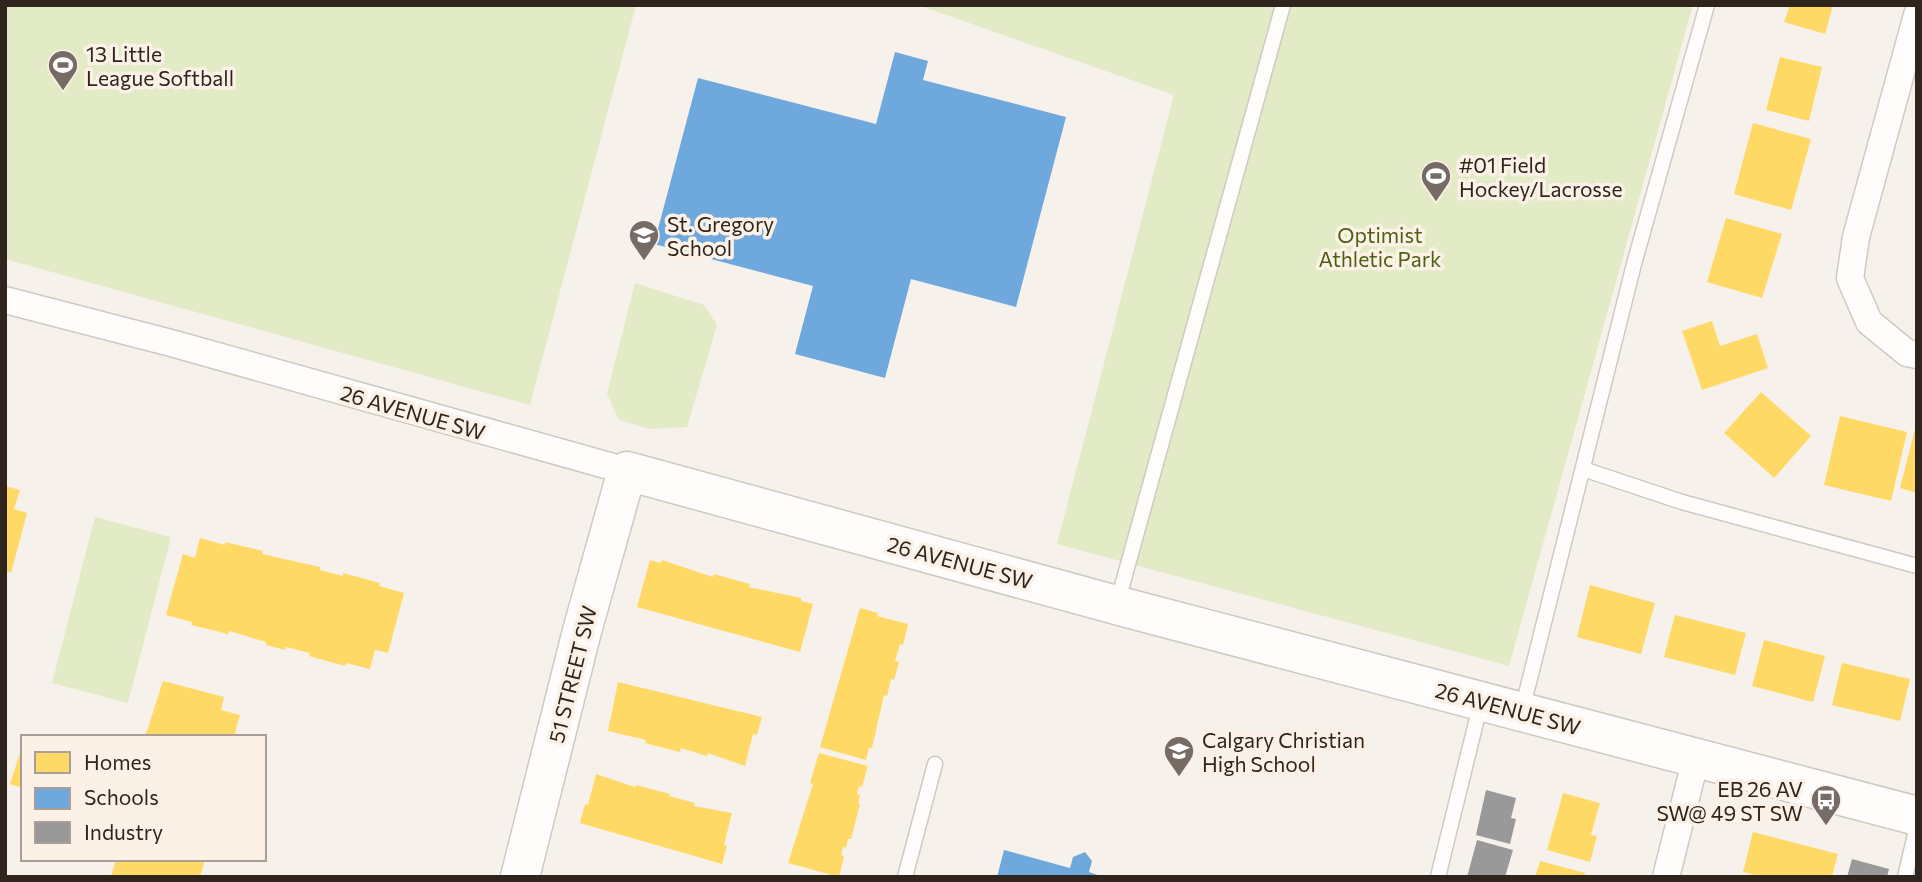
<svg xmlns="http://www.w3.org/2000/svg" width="1922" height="882" font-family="Commissioner,sans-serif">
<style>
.green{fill:#e3ebc6}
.homes{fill:#ffd966}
.schools{fill:#6fa8dc}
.industry{fill:#999}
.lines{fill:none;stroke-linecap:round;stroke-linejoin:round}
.lane-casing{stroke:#d0c9c2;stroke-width:17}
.street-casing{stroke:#d0c9c2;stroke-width:29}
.secondary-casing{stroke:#d0c9c2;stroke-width:41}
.lane{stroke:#fefdfc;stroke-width:14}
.street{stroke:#fefdfc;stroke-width:26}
.secondary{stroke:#fefdfc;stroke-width:38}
.labels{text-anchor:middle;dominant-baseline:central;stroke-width:7;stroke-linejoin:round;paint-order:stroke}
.poi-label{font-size:21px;fill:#30251c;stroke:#fcf1e7;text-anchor:start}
.park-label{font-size:21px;fill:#4d5f11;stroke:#fcf1e7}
.street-label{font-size:21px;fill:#30251c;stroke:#fcf1e7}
</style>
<rect width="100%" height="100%" fill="#f7f1ec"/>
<path class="green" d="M 5,5 L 636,5 L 530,405 L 5,259 Z
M 918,5 L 1693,5 L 1509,666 L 1057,544 L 1174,95 Z
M 635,283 L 704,305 L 717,325 L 687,427 L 650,429 L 619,420 L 607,394 Z
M 95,517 L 171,537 L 128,703 L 52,683 Z"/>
<path class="homes" d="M 1790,5 L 1833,5 L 1825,34 L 1784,22 Z
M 1780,57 L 1822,67 L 1809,121 L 1766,110 Z
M 1753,123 L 1811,139 L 1791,210 L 1734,194 Z
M 1726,218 L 1782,234 L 1762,298 L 1707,282 Z
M 1712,321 L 1720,346 L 1757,334 L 1768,368 L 1702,390 L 1682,331 Z
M 1761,392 L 1811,436 L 1774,478 L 1724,433 Z
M 1840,416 L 1907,432 L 1891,501 L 1824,485 Z
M 1916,425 L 1917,426 L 1917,493 L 1900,488 Z
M 5,486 L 20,490 L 14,509 L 27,513 L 11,573 L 5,571 Z
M 200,538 L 225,545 L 225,542 L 263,551 L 262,554 L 320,567 L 320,570 L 343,576 L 343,573 L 380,583 L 379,586 L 404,593 L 388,653 L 375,650 L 370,669 L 346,663 L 345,666 L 309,656 L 310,653 L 286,647 L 285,650 L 266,645 L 266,642 L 229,631 L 228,634 L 191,625 L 192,622 L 166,615 L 183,554 L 195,558 Z
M 650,560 L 661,563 L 662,560 L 713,577 L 714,574 L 750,584 L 749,587 L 801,598 L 801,601 L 813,604 L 800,652 L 637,607 Z
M 1590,585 L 1655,603 L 1641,654 L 1577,637 Z
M 860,608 L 878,613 L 877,616 L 908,624 L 903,645 L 900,644 L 895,661 L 899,662 L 894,680 L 891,679 L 887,696 L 884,695 L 872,748 L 869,748 L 866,760 L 820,747 Z
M 1675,615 L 1746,633 L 1735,675 L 1664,657 Z
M 1764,640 L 1825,656 L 1813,702 L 1752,686 Z
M 1842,663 L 1910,679 L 1900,721 L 1832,705 Z
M 163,681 L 224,697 L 221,710 L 240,715 L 234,737 L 145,737 Z
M 618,682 L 762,717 L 757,735 L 753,734 L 745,766 L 708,753 L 707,756 L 681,748 L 680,752 L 645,743 L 646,740 L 608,731 Z
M 20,753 L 23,754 L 23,788 L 10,784 Z
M 819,753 L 868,766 L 862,787 L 859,786 L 857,794 L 860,795 L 858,804 L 860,804 L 851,839 L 848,839 L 846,848 L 843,847 L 841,855 L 844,856 L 839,877 L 788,863 L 813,784 L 810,783 Z
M 596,774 L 635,787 L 636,785 L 670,794 L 669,796 L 695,803 L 694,806 L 732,813 L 724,845 L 727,846 L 722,864 L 580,823 L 585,804 L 588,805 Z
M 1563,793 L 1600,803 L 1591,835 L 1597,836 L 1590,862 L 1547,850 Z
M 1753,832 L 1838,854 L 1832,877 L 1762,877 L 1743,872 Z
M 116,859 L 205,859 L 200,877 L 111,877 Z
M 1540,861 L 1585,873 L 1584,877 L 1535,877 Z"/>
<path class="schools" d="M 895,52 L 928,61 L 923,80 L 1066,117 L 1016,307 L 911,279 L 885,378 L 795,354 L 813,286 L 654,244 L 698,78 L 876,124 Z
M 1004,850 L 1070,868 L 1073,857 L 1085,852 L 1092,861 L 1089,872 L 1103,877 L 997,877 Z"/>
<path class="industry" d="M 1486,790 L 1516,798 L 1511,818 L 1516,819 L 1510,844 L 1476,835 Z
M 1477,840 L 1513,850 L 1505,877 L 1467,877 Z
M 1852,859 L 1889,869 L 1887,877 L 1847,877 Z"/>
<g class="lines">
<g class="lane-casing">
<path id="lane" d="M 1583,469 L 1682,502 L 1917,566
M 1117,604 L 1283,5
M 1522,710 L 1634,264 L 1707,5
M 905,877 L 935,764
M 1438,877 L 1481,702
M 1905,877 L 1917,826"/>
</g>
<g class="street-casing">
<path id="street" d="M 1917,15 L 1856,237 L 1850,278 L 1869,322 L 1907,353 L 1917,355
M 5,300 L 171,343 L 627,471
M 1666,877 L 1696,758"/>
</g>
<g class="secondary-casing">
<path id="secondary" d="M 520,877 L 582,631 L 627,471 L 1127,608 L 1917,816"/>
</g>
<use href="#lane" class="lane"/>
<use href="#street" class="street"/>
<use href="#secondary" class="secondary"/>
</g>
<defs>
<g id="stadium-pin" transform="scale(1.575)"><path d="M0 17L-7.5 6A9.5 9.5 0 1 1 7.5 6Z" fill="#766c65" stroke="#fcf1e7"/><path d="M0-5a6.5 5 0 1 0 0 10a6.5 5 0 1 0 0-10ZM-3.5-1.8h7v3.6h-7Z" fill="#fff"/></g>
<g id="school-pin" transform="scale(1.575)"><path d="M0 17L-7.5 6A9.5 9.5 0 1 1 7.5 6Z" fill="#766c65" stroke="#fcf1e7"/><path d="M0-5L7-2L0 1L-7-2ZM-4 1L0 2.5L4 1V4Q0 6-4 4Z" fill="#fff"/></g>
<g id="bus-pin" transform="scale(1.575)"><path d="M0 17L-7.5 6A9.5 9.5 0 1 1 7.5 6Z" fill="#766c65" stroke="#fcf1e7"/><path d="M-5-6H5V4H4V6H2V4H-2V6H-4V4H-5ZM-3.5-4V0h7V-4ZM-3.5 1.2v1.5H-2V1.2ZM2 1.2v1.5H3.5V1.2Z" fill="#fff"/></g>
</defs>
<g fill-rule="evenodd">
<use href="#stadium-pin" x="63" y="65"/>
<use href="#stadium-pin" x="1436" y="176"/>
<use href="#school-pin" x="644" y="235"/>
<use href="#school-pin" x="1179" y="751"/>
<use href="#bus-pin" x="1826" y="800"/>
</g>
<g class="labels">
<g class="poi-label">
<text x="86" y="53">13 Little<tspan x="86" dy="24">League Softball</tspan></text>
<text x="1459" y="164">#01 Field<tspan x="1459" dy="24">Hockey/Lacrosse</tspan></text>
<text x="667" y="223">St. Gregory<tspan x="667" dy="24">School</tspan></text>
<text x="1202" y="739">Calgary Christian<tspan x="1202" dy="24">High School</tspan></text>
<text x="1803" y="788" text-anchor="end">EB 26 AV<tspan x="1803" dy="24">SW@ 49 ST SW</tspan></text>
</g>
<g class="park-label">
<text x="1380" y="234">Optimist<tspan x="1380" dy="24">Athletic Park</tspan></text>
</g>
<g class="street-label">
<text transform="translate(413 412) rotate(16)">26 AVENUE SW</text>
<text transform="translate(960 562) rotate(15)">26 AVENUE SW</text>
<text transform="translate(572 674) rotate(-76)">51 STREET SW</text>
<text transform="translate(1508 708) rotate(15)">26 AVENUE SW</text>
</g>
</g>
<rect width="1922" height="882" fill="none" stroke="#30251c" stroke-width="14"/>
<rect x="21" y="735" width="245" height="126" fill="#fcf1e7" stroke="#aa9f96" stroke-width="2"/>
<rect x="35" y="752" width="35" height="21" fill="#ffd966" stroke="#aa9f96" stroke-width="2"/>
<text x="84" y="770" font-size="21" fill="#30251c">Homes</text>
<rect x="35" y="788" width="35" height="21" fill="#6fa8dc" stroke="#aa9f96" stroke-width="2"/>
<text x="84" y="805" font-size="21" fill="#30251c">Schools</text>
<rect x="35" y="822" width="35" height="21" fill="#999999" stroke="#aa9f96" stroke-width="2"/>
<text x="84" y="840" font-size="21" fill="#30251c">Industry</text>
</svg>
